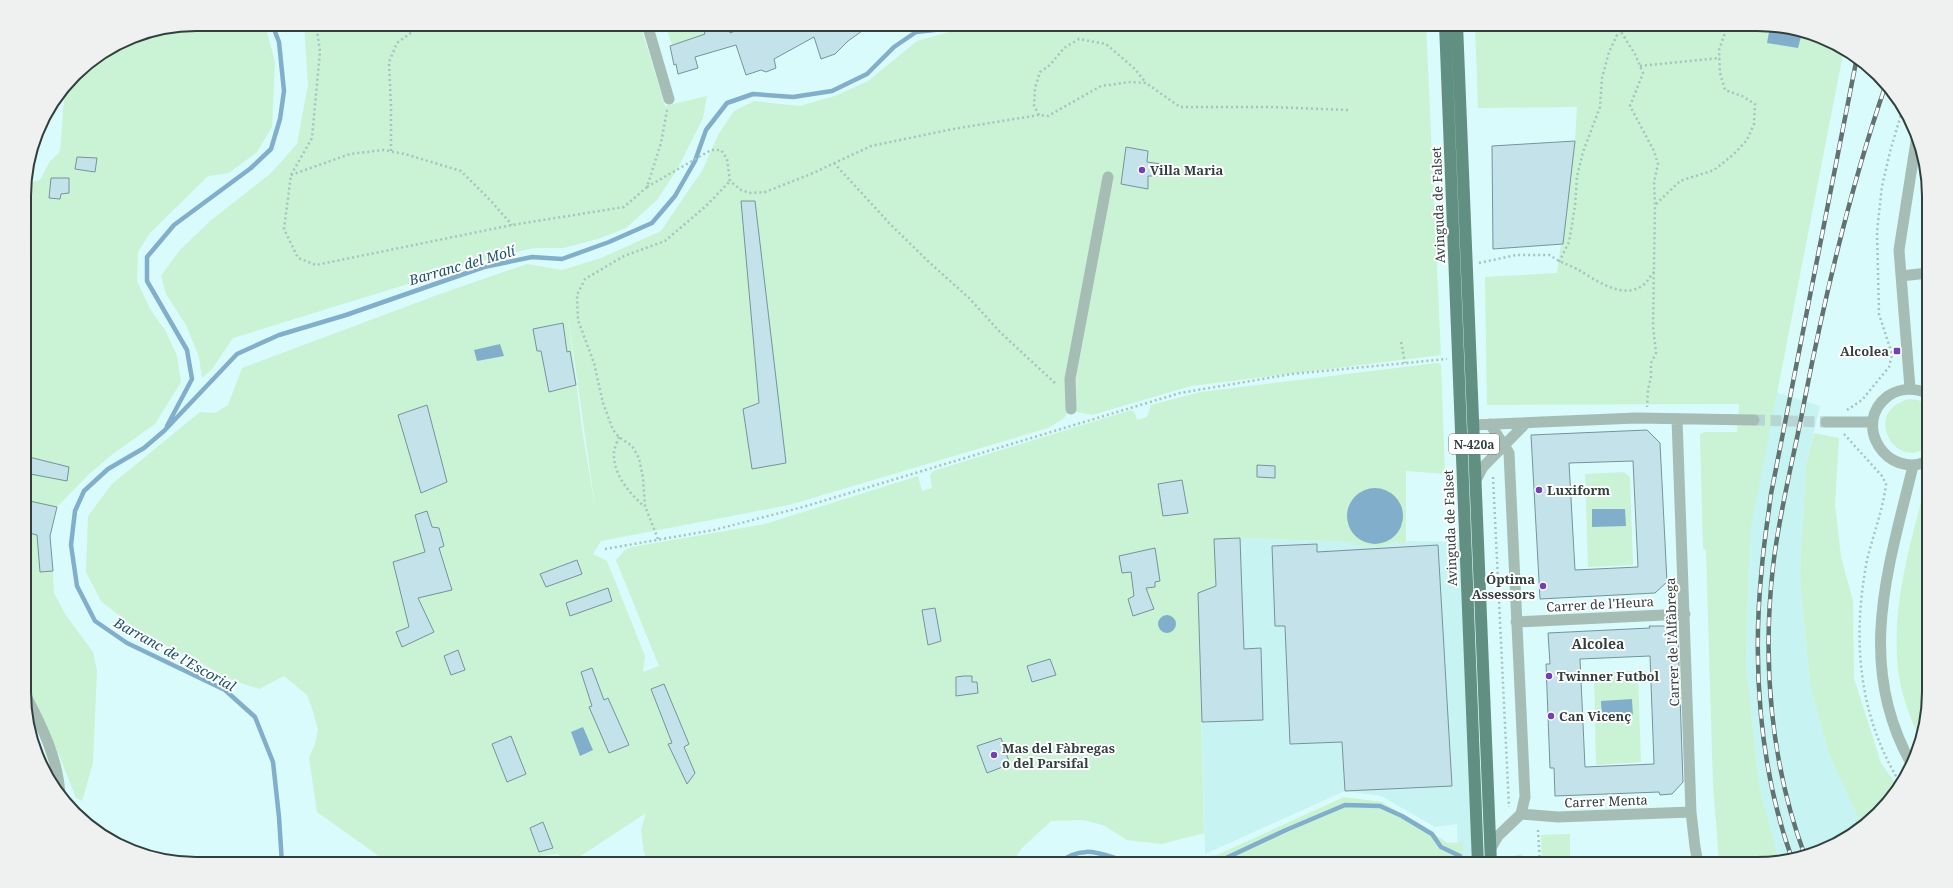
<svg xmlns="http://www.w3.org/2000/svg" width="1953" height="888" font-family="'Noto Serif',serif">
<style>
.built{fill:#c7f3f2}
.green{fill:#caf2d4;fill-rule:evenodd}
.water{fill:#81aeca}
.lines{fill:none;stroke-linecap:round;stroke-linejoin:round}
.stream{stroke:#81aeca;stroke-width:4.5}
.building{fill:#c3e2ea;stroke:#76939b;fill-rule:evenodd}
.street-tunnel{stroke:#b8d5d5;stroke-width:11;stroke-dasharray:11 5.5;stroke-linecap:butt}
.path{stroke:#a6c2c1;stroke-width:2.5;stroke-dasharray:2 3;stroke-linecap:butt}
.street{stroke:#a5bdb5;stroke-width:11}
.primary{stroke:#618f81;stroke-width:12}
.rail-casing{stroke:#607372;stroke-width:4.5}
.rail{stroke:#fff;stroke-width:3;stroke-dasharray:9;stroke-linecap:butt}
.poi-dot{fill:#7340b7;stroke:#fff;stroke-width:1.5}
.labels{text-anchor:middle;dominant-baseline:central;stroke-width:4;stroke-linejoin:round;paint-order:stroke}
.shield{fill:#fff;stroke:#6f7978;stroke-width:1}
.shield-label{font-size:12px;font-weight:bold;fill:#313f3e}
.poi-label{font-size:13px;font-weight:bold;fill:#313f3e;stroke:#fff;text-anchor:start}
.street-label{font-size:13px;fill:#313f3e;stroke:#fff}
.water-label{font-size:14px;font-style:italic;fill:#1c5370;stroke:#fff}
.neighbourhood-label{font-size:14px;font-weight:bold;fill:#313f3e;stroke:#fff}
.rim{fill:none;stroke:#313f3e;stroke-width:2}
</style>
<rect width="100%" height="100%" fill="#dafbfb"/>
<path class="built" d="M 1776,392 L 1820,406 L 1806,464 L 1800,578 L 1810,685 L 1829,754 L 1862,826 L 1853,835 L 1812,855 L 1779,861 L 1759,786 L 1746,664 L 1750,532 Z
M 1240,538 L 1355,542 L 1355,545 L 1377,547 L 1398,542 L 1406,543 L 1407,541 L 1465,542 L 1484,864 L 1458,864 L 1457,824 L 1435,827 L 1381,796 L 1345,791 L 1205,854 L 1198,593 L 1216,586 L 1214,539 Z"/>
<path class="green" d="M 196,24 L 265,24 L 275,62 L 272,127 L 257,152 L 229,173 L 208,176 L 150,233 L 138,252 L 137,281 L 150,309 L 165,330 L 177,356 L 181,382 L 155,424 L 114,453 L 88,475 L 57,507 L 25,500 L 24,199 L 30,199 L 30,183 L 40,180 L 50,161 L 60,152 L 65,89 L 82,67 L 131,37 Z
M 304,24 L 640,24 L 665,106 L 707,96 L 703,118 L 678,168 L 657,200 L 626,228 L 598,239 L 563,248 L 534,248 L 495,257 L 233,338 L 212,369 L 202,378 L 199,357 L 186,325 L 166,294 L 161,276 L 179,251 L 210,221 L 270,174 L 297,144 L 308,84 Z
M 665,24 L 702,24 L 708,34 L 710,53 L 696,57 L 691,39 L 672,45 Z
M 978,24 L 1426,24 L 1441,355 L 1191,386 L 1092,415 L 1077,412 L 1071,409 L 1063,419 L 1048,428 L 789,505 L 601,541 L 593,554 L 607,561 L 645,656 L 643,672 L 659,666 L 616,560 L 625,550 L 632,547 L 765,524 L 918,476 L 922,491 L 932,488 L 930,475 L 933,471 L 1131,410 L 1135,413 L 1137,420 L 1147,417 L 1151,405 L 1200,392 L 1437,363 L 1441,364 L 1445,474 L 1406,471 L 1406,543 L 1399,544 L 1397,542 L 1378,547 L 1355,545 L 1355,542 L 1240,538 L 1214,539 L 1216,586 L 1198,594 L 1204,833 L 1162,844 L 1127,840 L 1103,825 L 1083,820 L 1051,821 L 1022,848 L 1011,864 L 650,864 L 644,853 L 641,830 L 646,813 L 573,861 L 557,854 L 532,857 L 511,864 L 390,864 L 317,812 L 309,758 L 315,744 L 318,730 L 313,711 L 307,695 L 284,676 L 259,689 L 232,680 L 137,630 L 101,601 L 86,572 L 88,516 L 112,484 L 200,412 L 215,413 L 228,405 L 242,368 L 440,294 L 527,264 L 562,270 L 601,258 L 661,231 L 703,169 L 718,135 L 734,111 L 754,101 L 799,106 L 835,96 L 868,81 L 917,41 ZM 567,308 L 596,513 L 582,429 Z
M 1475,24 L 1757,24 L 1823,37 L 1844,49 L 1750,532 L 1746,664 L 1759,786 L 1779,861 L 1768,864 L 1720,864 L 1719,861 L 1713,785 L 1706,551 L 1703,548 L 1700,434 L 1705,432 L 1737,432 L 1739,404 L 1487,405 L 1485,277 L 1557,273 L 1575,141 L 1577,107 L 1478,108 Z
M 1909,399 L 1918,400 L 1928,405 L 1928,446 C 1897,473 1860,412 1909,399 Z
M 1814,433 L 1839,438 L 1835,504 L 1841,557 L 1853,601 L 1854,678 L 1881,763 L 1898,787 L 1886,805 L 1862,826 L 1829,754 L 1810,685 L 1800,578 L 1806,464 Z
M 1624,472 L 1630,477 L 1633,565 L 1588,567 L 1585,474 Z
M 1928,483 L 1929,692 L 1920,739 C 1910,718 1901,694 1898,670 C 1891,607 1910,544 1926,484 Z
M 25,533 L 37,535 L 40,572 L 53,571 L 54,593 L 65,614 L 93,652 L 97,671 L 93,763 L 82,801 L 76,798 L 59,755 L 25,685 Z
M 1633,671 L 1638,675 L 1641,762 L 1596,765 L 1594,673 Z
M 25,710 L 47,759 L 42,766 L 37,757 Z
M 1344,797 L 1382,802 L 1448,843 L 1463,842 L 1463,864 L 1208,864 L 1208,856 L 1217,855 Z
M 1570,834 L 1570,864 L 1542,864 L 1541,835 Z
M 1522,854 L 1522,864 L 1504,864 L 1504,858 Z
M 1091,855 L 1125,864 L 1062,864 L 1069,858 Z"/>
<path class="water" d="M 1770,27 L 1802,33 L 1798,48 L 1767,43 Z
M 500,344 L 504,356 L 477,361 L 474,350 Z
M1347 516a28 28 0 1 1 56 0a28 28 0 1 1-56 0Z
M 1592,509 L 1625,509 L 1626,526 L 1592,527 Z
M1158 624a9 9 0 1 1 18 0a9 9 0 1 1-18 0Z
M 1632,699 L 1633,716 L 1602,718 L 1601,701 Z
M 583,727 L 593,750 L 580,756 L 571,732 Z"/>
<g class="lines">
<path class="stream" d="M 167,426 L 192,379 L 187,350 L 147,281 L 147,257 L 174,225 L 251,168 L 271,149 L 280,119 L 284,91 L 279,42 L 272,24
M 282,864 L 279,817 L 273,762 L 255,717 L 225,690 L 127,643 L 95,621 L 77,586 L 71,545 L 75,511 L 84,491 L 108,469 L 144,448 L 164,431 L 237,354 L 279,335 L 346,315 L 484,267 L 532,257 L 562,259 L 609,242 L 652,223 L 675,196 L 695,161 L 706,130 L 727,103 L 753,94 L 793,97 L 832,91 L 867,74 L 894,47 L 916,32 L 943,29 L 953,24
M 1057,864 C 1087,840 1105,858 1137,864
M 1207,864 L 1224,859 L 1286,830 L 1345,805 L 1380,806 L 1402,816 L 1432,834 L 1441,847 L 1460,856"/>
</g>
<path class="building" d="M 702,24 L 728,24 L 730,33 L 752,24 L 872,24 L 848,41 L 835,54 L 821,59 L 814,37 L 774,59 L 776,68 L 766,72 L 761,70 L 746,75 L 736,45 L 695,57 L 698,68 L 678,74 L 676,64 L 674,65 L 670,46 L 705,34 Z
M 1575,141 L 1563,244 L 1493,249 L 1492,146 Z
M 1126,147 L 1148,151 L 1147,162 L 1162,164 L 1161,176 L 1148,176 L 1148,189 L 1121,184 Z
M 77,157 L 97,158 L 95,172 L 75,169 Z
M 51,178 L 69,178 L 69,193 L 61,194 L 60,199 L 49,198 Z
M 741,201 L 755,201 L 786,463 L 752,469 L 743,409 L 759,403 Z
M 563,323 L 567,352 L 570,351 L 576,385 L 549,392 L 541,351 L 537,351 L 533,329 Z
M 427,405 L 447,482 L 421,493 L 398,415 Z
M 1647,430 L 1660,443 L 1667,582 L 1655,593 L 1540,599 L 1531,435 ZM 1633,461 L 1638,567 L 1575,570 L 1569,463 Z
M 25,456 L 69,467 L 67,481 L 25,473 Z
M 1257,465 L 1275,466 L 1275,478 L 1257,477 Z
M 1182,480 L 1188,513 L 1163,516 L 1158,484 Z
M 25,500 L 57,507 L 50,536 L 53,571 L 40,572 L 37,535 L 25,532 Z
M 427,511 L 432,527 L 439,528 L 444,546 L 439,548 L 452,590 L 418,598 L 434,632 L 402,647 L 396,632 L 409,627 L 393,562 L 425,552 L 415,515 Z
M 1240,538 L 1244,649 L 1261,648 L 1263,720 L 1202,722 L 1198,593 L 1216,586 L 1214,539 Z
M 1317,544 L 1317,552 L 1438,545 L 1452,786 L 1345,791 L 1342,742 L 1290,744 L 1285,626 L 1275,626 L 1272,546 Z
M 1155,548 L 1160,581 L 1155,582 L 1155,587 L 1146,588 L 1154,609 L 1133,616 L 1128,599 L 1134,596 L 1131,572 L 1122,573 L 1119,556 Z
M 577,560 L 582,574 L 546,587 L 540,574 Z
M 608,588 L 612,601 L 570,616 L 566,603 Z
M 935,608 L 941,641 L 928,645 L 922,610 Z
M 1649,626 L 1664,626 L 1678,638 L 1683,782 L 1672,794 L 1660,795 L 1659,792 L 1555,796 L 1554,768 L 1550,768 L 1546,664 L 1550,664 L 1548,633 L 1650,628 ZM 1650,656 L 1654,764 L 1585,767 L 1580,659 Z
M 458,650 L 465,670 L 451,675 L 444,656 Z
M 1050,659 L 1056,675 L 1032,682 L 1027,666 Z
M 592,668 L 604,700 L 608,698 L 629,745 L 609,753 L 589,707 L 592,706 L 581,672 Z
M 964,676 L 972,676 L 972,682 L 977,682 L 978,693 L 956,696 L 956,677 Z
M 664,684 L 689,744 L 684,747 L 695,773 L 687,784 L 668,744 L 672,743 L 651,689 Z
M 511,736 L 526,774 L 507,782 L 492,744 Z
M 1001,738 L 1010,764 L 987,773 L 977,746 Z
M 543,822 L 553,848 L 539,852 L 530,828 Z"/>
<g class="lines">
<path class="street-tunnel" d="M 1754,420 L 1826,422"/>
<path class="path" d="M 316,24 L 320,51 L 312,138 L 291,175 L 284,229 L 298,258 L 316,265 L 512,225 L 624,207 L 647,187 L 661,143 L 667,110
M 1616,24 L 1635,54 L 1643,73 L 1630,106 L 1654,151 L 1658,164 L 1654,182 L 1655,204 L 1653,326 L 1656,353 L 1651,363 L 1651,377 L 1648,390 L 1647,407
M 1640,66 L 1720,58
M 1039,115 L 1034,106 L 1035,88 L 1040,72 L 1050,65 L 1064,48 L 1079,39 L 1106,44 L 1135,69 L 1146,83
M 391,151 L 391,106 L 389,62 L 397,43 L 423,24
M 834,163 L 891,225 L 930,263 L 969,298 L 1000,332 L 1057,385
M 291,175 L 350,154 L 383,150 L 405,154 L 461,171 L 491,201 L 512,225
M 647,187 L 711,150 L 721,150 L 727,159 L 730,181 L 741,190 L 751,193 L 765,192 L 811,174 L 871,146 L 953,129 L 1039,115 L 1048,116 L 1101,86 L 1130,82 L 1146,83 L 1180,107 L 1270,107 L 1349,110
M 1656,204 L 1680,181 L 1714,170 L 1733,155 L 1747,140 L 1754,124 L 1755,104 L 1742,96 L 1725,90 L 1720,73 L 1719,50 L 1728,24
M 1559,262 L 1569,242 L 1575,206 L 1577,176 L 1583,152 L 1600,107 L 1602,78 L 1609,52 L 1619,31
M 1479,263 L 1516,255 L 1550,255 C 1559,262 1567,264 1577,269 C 1595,279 1621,300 1642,286 C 1647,283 1650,276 1654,272
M 1401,342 L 1405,363
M 1847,410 L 1862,400 L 1889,367 L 1892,354 L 1879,314 L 1877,232 L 1882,186 L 1891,148 L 1903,108
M 1844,434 L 1882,476 L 1886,484 C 1883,510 1873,535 1867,560 C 1852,639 1858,714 1900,783
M 619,437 C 617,443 613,450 614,456 C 614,475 630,494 644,506
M 1493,477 L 1509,807
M 1929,536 L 1925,547 L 1929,555
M 658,539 L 645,506 L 643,478 L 639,458 L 632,446 L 619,437 L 613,430 L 603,403 L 594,363 L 578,320 L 577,295 L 585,279 L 624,256 L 665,241 L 706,206 L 730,181
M 605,549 L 714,530 L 803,507 L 1180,393 L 1292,374 L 1447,359
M 1538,830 L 1540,864
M 1545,864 L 1545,860 L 1549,860"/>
<path class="street" d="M 647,24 L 669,99
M 1901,276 L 1928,273
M 1910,388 L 1899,250 L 1917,135
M 1928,393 C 1914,388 1901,387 1888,396 C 1851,424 1887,480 1928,461
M 1071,409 L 1070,379 L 1108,177
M 1677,419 L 1691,812 L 1695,847 L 1698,864
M 1826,422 L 1873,422
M 1490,424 L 1509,453 L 1525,797 L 1521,814 L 1498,836 L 1491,848
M 1473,425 L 1636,418 L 1754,420
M 1475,482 L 1483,467 L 1526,423
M 1516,622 L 1685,614
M 25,694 C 42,726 59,761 60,797
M 1912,765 C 1855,665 1888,569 1913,466
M 1521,814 L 1558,817 L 1691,812"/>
<path class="primary" d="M 1445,24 L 1478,864
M 1457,24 L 1491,864"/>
<g class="rail-casing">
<path id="rail" d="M 1805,856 C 1771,765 1762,663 1773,567 C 1779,512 1794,457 1804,403 C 1825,295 1850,188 1886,84
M 1792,859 C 1759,767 1752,663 1762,566 C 1764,542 1768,518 1771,494 L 1857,57"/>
</g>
<use href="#rail" class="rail"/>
</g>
<g class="poi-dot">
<circle cx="1142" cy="170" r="4"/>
<rect x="1893" y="347" width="8" height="8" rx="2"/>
<circle cx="1539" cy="490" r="4"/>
<circle cx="1543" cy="586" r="4"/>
<circle cx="1549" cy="676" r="4"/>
<circle cx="1551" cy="716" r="4"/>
<circle cx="994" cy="755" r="4"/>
</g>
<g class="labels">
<rect class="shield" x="1449" y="434" width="50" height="20" rx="3"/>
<g class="shield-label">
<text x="1474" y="444">N-420a</text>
</g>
<g class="poi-label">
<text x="1150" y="170">Villa Maria</text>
<text x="1889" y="351" text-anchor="end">Alcolea</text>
<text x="1547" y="490">Luxiform</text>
<text x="1535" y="579" text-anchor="end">Óptima<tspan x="1535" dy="15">Assessors</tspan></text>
<text x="1557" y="676">Twinner Futbol</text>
<text x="1559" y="716">Can Vicenç</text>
<text x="1002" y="748">Mas del Fàbregas<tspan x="1002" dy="15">o del Parsifal</tspan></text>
</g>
<g class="street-label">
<text transform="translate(1438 205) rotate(-92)">Avinguda de Falset</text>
<text transform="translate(1450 528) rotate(-92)">Avinguda de Falset</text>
<text transform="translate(1600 604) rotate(-3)">Carrer de l'Heura</text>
<text transform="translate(1672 642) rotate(-92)">Carrer de l'Àlfàbrega</text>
<text transform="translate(1606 801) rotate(-2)">Carrer Menta</text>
</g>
<g class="water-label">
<text transform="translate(462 265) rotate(-16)">Barranc del Molí</text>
<text transform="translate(175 654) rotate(29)">Barranc de l'Escorial</text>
</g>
<g class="neighbourhood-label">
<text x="1598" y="643">Alcolea</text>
</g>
</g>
<path d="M0 0H1953V888H0ZM196 31H1757A165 165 0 0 1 1922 196V692A165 165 0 0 1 1757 857H196A165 165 0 0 1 31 692V196A165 165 0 0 1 196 31Z" fill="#eff0f0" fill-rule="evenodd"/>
<path class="rim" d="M196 31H1757A165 165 0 0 1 1922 196V692A165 165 0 0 1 1757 857H196A165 165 0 0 1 31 692V196A165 165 0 0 1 196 31Z"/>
</svg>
